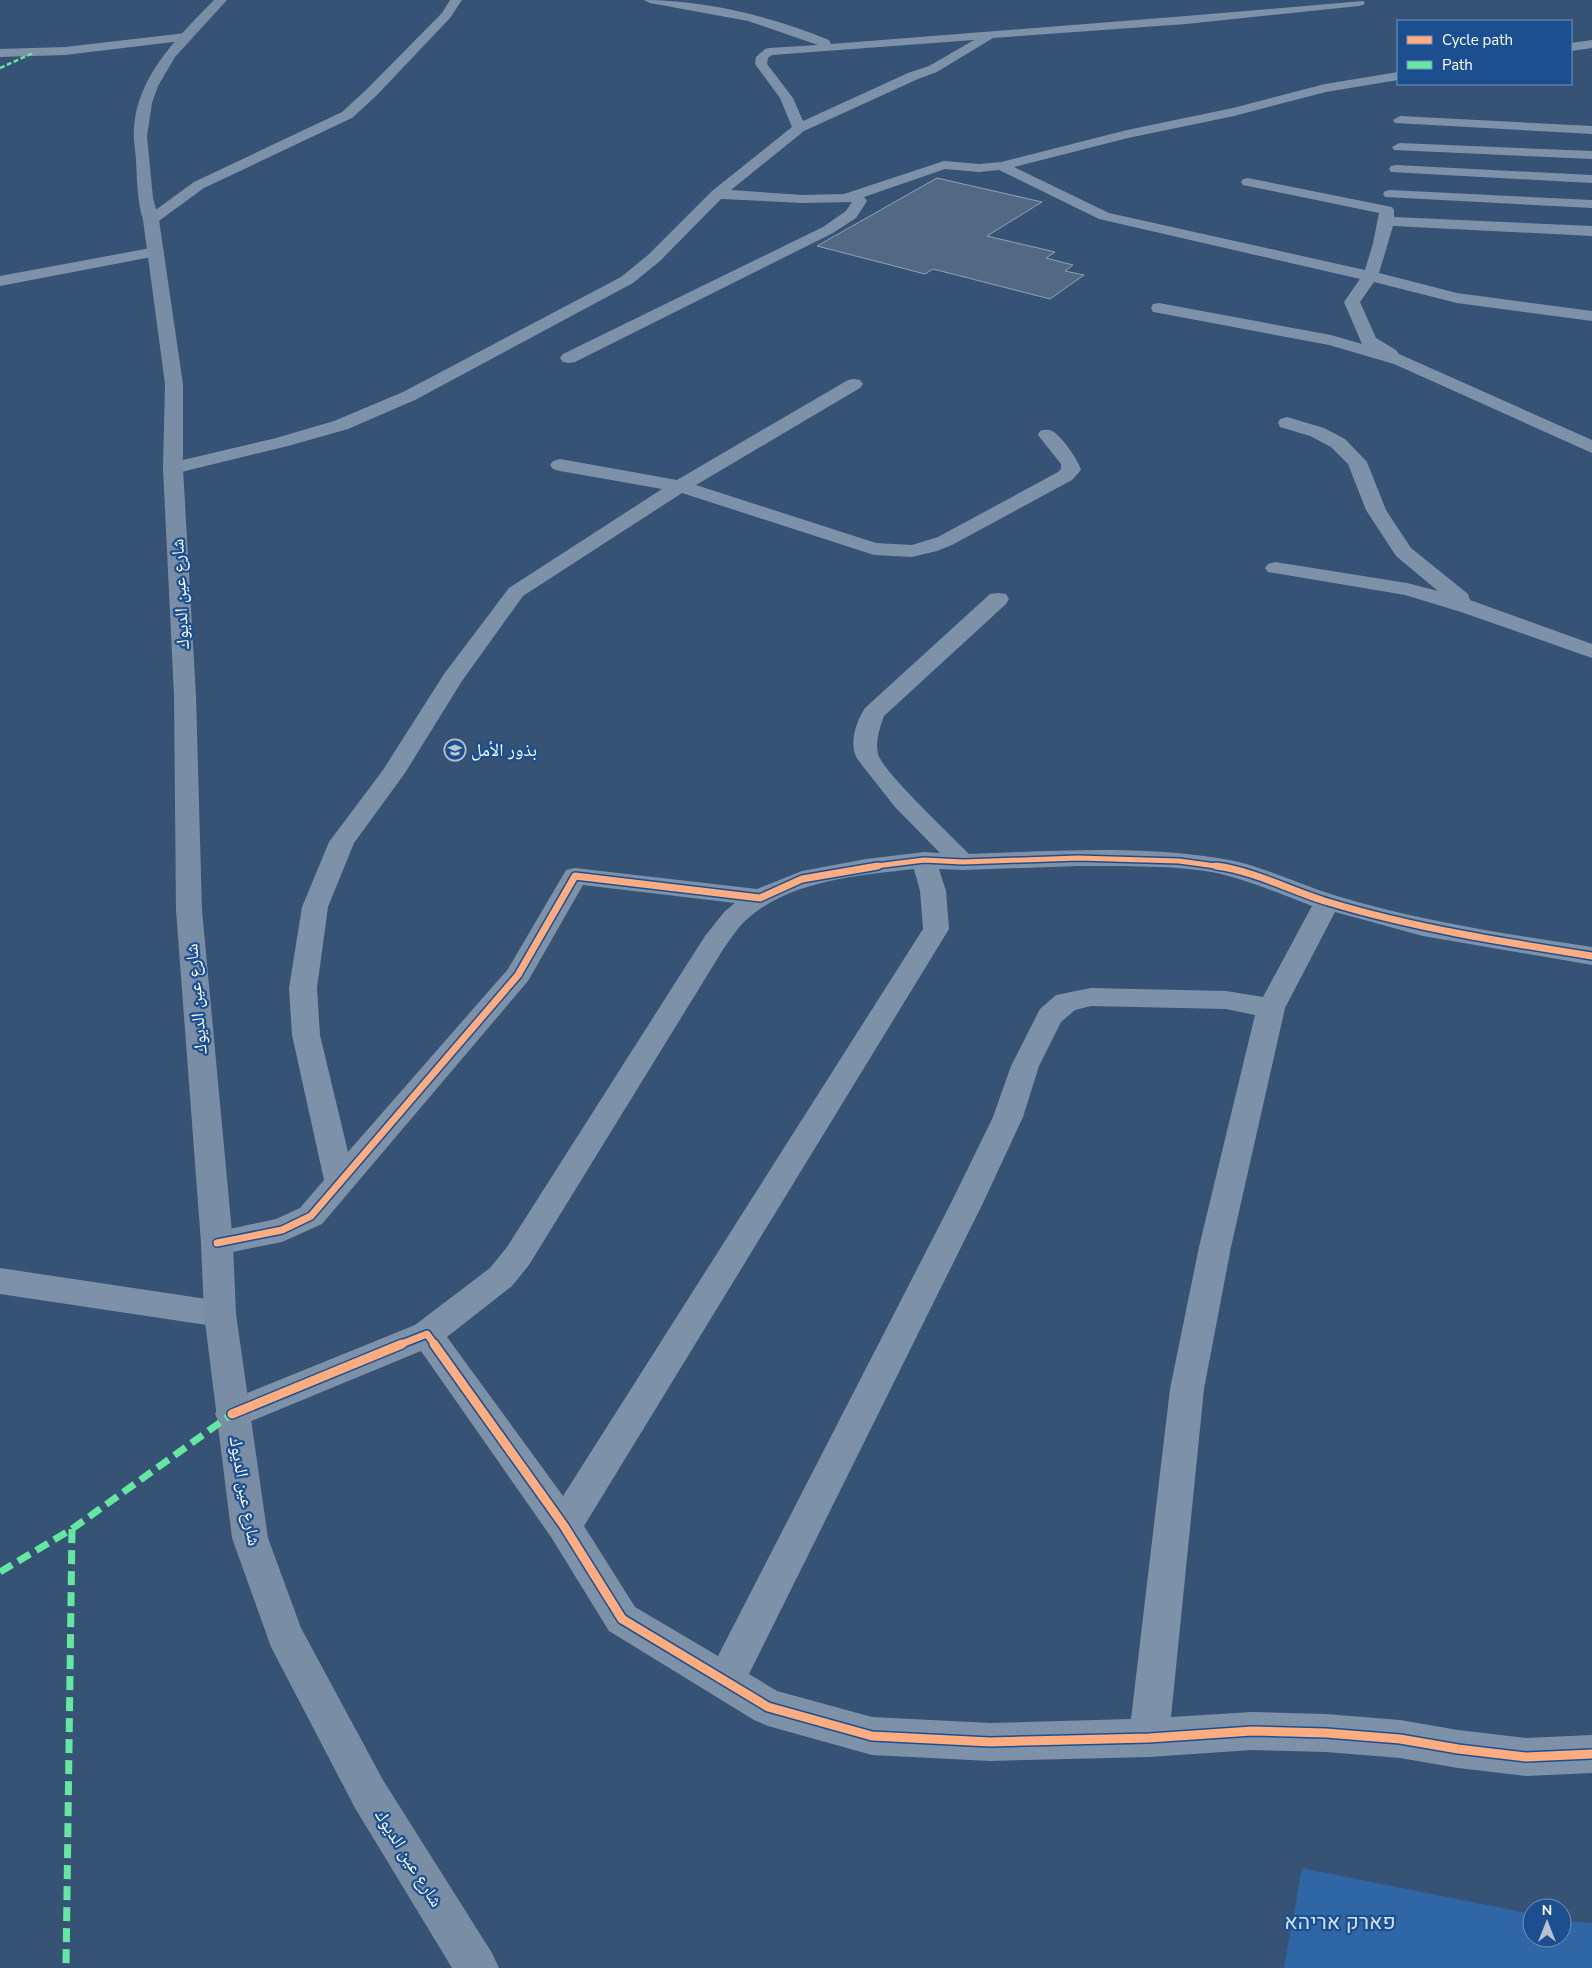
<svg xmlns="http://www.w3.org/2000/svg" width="1592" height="1968" font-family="'Nunito Sans','Noto Naskh Arabic',Heebo,sans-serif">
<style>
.green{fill:#2f66a5}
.building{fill:#526984;stroke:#92a2b6}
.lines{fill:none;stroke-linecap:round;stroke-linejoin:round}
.street{fill:#7d92a8;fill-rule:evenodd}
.secondary{fill:#798da4;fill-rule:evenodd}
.quiet-far1{stroke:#66e7a1;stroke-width:2.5;stroke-dasharray:5 2.5;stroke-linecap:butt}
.quiet{stroke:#66e7a1;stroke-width:7;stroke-dasharray:14 7;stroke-linecap:butt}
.cycleway-far2-casing{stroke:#1b4f8f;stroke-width:8}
.cycleway-far1-casing{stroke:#1b4f8f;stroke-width:10}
.cycleway-casing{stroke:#1b4f8f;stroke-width:12}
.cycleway-far2{stroke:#ffac80;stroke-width:5}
.cycleway-far1{stroke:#ffac80;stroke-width:7}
.cycleway{stroke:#ffac80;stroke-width:9}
.labels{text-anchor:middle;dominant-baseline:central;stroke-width:4.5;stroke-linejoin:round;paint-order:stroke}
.street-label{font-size:18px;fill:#fff;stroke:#1b4f8f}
.poi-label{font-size:18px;fill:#fff;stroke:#1b4f8f;text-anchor:start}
.near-park-label{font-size:21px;fill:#cfe3fa;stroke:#1b4f8f}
</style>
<rect width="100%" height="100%" fill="#365274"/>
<path class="green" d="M 1302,1868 L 1532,1914 L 1532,1938 L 1562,1938 L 1562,1921 L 1592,1923 L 1592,1968 L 1284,1968 Z"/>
<path class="building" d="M 937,178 L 1042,202 L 987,236 L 1055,252 L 1046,258 L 1073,265 L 1065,271 L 1084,275 L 1050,299 L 933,269 L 925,274 L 817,246 Z"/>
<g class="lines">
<path class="street" d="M 450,0 L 462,0 L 450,18 L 377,95 L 352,118 L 204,188 L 156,223 L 146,223 L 143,220 L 146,217 L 194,182 L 342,112 L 367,89 L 442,13 Z
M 644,0 C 705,0 774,17 829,40 L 831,44 L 1186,16 L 1363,1 L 1365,3 L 1363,5 L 1359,6 L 1186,24 L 993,38 L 937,72 L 918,79 L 804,131 L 731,190 L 802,195 L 844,194 L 944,161 L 979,164 L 1001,162 L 1127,130 L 1233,108 L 1325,84 L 1398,72 L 1398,80 L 1326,92 L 1234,116 L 1128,138 L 1014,167 L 1109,213 L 1365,270 L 1373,243 L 1379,213 L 1243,185 L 1241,182 L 1243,179 L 1248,178 L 1392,207 L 1394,210 L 1394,217 L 1592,226 L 1592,236 L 1393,226 L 1379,273 L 1457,293 L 1592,311 L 1592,321 L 1457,303 L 1374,282 L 1360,302 L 1376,338 L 1396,350 L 1399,354 L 1592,440 L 1592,453 L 1394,364 L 1329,345 L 1159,313 L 1153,312 L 1151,308 L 1153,304 L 1159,303 L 1331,335 L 1362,344 L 1344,302 L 1360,279 L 1099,219 L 999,170 L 979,172 L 945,169 L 864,197 L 867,201 L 856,218 L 833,233 L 575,362 L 569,363 L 563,362 L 560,358 L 563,354 L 823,227 L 846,211 L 852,202 L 802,203 L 721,199 L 660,261 L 633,283 L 415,400 L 348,429 L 288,446 L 173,474 L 166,472 L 163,468 L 166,464 L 276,438 L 334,421 L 403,392 L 621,277 L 648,255 L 712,191 L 792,127 L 780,98 L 755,64 L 756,57 L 765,49 L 769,48 L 818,45 L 748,21 L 650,3 ZM 974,40 L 929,66 L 908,73 L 803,121 L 793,98 L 767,64 L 768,58 L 772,55 Z
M 186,33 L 190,34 L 192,37 L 190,40 L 65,55 L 0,57 L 0,49 L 65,47 Z
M 1592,40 L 1592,48 L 1571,51 L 1571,43 Z
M 1400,116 L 1592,126 L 1592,134 L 1395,123 L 1393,120 Z
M 1399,143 L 1592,151 L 1592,159 L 1394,150 L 1392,147 Z
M 1396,165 L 1592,175 L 1592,183 L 1391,172 L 1389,169 L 1391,166 Z
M 1390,190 L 1592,200 L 1592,208 L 1385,197 L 1383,194 L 1385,191 Z
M 156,247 L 162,249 L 164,252 L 162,255 L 0,286 L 0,276 Z
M 854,379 L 860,380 L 863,384 L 860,388 L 696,485 L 876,543 L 912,545 L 938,537 L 1058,472 L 1061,469 L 1061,464 L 1038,435 L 1040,431 C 1044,430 1048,429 1052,431 C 1061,435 1079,461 1081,470 L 1072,480 L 952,545 L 937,551 L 912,557 L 874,555 L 682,493 L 523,596 L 462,681 L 405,773 L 354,843 L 328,907 L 317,988 L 320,1035 L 348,1152 L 508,969 L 566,870 L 575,868 L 757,889 L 802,871 L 866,859 L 924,852 L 940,853 L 895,807 L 858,760 C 848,746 856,721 865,708 L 990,594 L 998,593 L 1006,594 L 1009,599 L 1006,604 L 884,716 C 880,727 875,741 878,754 C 882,771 953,837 969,854 C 1052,851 1137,845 1218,858 C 1260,864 1297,884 1337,896 C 1420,921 1506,934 1592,947 L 1592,965 L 1423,936 L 1335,912 L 1285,1008 L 1231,1247 L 1204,1389 L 1171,1717 L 1252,1712 L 1326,1714 L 1400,1720 L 1458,1730 L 1526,1738 L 1592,1735 L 1592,1773 L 1526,1776 L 1458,1768 L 1400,1758 L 1326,1752 L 1252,1750 L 1149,1757 L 990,1761 L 872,1755 L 768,1726 L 754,1720 L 609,1631 L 551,1537 L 421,1351 L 244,1424 L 232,1428 L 220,1424 L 215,1414 L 220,1404 L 415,1325 L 490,1268 L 507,1247 L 705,936 L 725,911 L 735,903 L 583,885 L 528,981 L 322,1224 L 282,1242 L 217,1255 L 206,1252 L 201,1243 L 206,1234 L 276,1219 L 300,1208 L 324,1180 L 292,1035 L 289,988 L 302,907 L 329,842 L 383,770 L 444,674 L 509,588 L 662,489 L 560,471 L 553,469 L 550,465 L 553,461 L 560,459 L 677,480 L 848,380 ZM 1078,866 C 1124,867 1175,864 1221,874 C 1252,882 1282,894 1312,906 L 1263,997 L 1226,991 L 1091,988 L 1056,995 L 1040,1009 L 1011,1066 L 993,1117 L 951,1203 L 718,1656 L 635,1607 L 584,1526 L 949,929 L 946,891 L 939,869 L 963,870 ZM 914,869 L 920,891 L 923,929 L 563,1496 L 447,1337 L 512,1286 L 529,1265 L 724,948 C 730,940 736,930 743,923 C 787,880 856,876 914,869 ZM 1091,1006 L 1226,1009 L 1255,1015 L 1199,1247 L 1170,1389 L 1131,1719 L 990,1723 L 872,1717 L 777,1691 L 749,1674 L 983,1203 L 1023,1117 L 1039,1066 L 1061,1022 L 1075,1010 Z
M 1287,417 L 1324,428 L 1345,439 L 1367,462 L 1386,510 L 1411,548 L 1468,594 L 1470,600 L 1592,644 L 1592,658 L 1461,612 L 1405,595 L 1268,572 L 1265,568 L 1268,564 L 1275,562 L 1407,583 L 1438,591 L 1396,556 L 1366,510 L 1348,464 L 1331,447 L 1310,436 L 1280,427 L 1278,423 L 1280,419 Z
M 0,1268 L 220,1301 L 232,1305 L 236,1314 L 232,1323 L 220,1327 L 0,1294 Z"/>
<path class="secondary" d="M 214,0 L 227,0 L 175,57 L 158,86 L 152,103 L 147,136 L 153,198 L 159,220 L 183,384 L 183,468 L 196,696 L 202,910 L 233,1243 L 236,1314 L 268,1538 L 301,1628 L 383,1780 L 492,1953 L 499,1968 L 452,1968 L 355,1808 L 271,1647 L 232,1538 L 204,1314 L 201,1243 L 176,910 L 174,696 L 163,468 L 165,384 L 143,220 C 137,200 137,180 136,160 C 135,148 133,137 134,126 C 139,73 180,35 214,0 Z"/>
<path class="quiet-far1" d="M 0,68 L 33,53"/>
<path class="quiet" d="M 72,1529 L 232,1414
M 0,1572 L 72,1529 L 66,1968"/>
<g class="cycleway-far2-casing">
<path id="cycleway-far2" d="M 868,867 L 924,860 L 963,862 L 1078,858 L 1179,861 L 1223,867"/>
</g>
<g class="cycleway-far1-casing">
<path id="cycleway-far1" d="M 1216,866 C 1255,871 1291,891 1328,902 C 1414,928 1503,942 1592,956
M 217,1243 L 282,1230 L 311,1216 L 518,975 L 575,876 L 760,898 L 802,879 L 878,866
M 399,1345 L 427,1334 L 435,1345"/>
</g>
<g class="cycleway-casing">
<path id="cycleway" d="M 434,1344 L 564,1526 L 622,1619 L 768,1707 L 872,1736 L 990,1742 L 1149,1738 L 1252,1731 L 1326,1733 L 1400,1739 L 1458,1749 L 1526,1757 L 1592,1754
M 232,1414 L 402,1344"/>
</g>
<use href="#cycleway-far2" class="cycleway-far2"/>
<use href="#cycleway-far1" class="cycleway-far1"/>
<use href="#cycleway" class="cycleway"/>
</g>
<defs>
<g id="school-ring" transform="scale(1.125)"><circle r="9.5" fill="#1b4f8f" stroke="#b9c2ce" stroke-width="1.5"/><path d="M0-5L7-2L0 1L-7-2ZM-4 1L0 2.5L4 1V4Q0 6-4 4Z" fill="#b9c2ce"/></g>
</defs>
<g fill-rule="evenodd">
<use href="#school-ring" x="455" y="750"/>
</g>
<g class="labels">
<g class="street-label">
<text transform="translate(180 594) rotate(-93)">شارع عين الديوك</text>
<text transform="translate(196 999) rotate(-95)">شارع عين الديوك</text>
<text transform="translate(245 1491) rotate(80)">شارع عين الديوك</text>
<text transform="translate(409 1858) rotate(58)">شارع عين الديوك</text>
</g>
<g class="poi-label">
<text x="471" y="750">بذور الأمل</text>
</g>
<g class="near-park-label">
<text x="1340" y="1922">פארק אריהא</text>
</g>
</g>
<rect x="1397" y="20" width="175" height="65" fill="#1b4f8f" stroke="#7695bc"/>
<rect x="1407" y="36" width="25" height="8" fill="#ffac80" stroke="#7695bc"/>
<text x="1442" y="45" font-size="15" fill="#ffffff">Cycle path</text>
<rect x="1407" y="61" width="25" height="8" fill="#66e7a1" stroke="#7695bc"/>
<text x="1442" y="70" font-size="15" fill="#ffffff">Path</text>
<g transform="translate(1547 1923)"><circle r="24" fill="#1b4f8f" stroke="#7695bc"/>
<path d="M0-4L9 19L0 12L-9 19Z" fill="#b9c2ce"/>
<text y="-8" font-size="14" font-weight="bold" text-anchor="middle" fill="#ffffff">N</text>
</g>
</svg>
